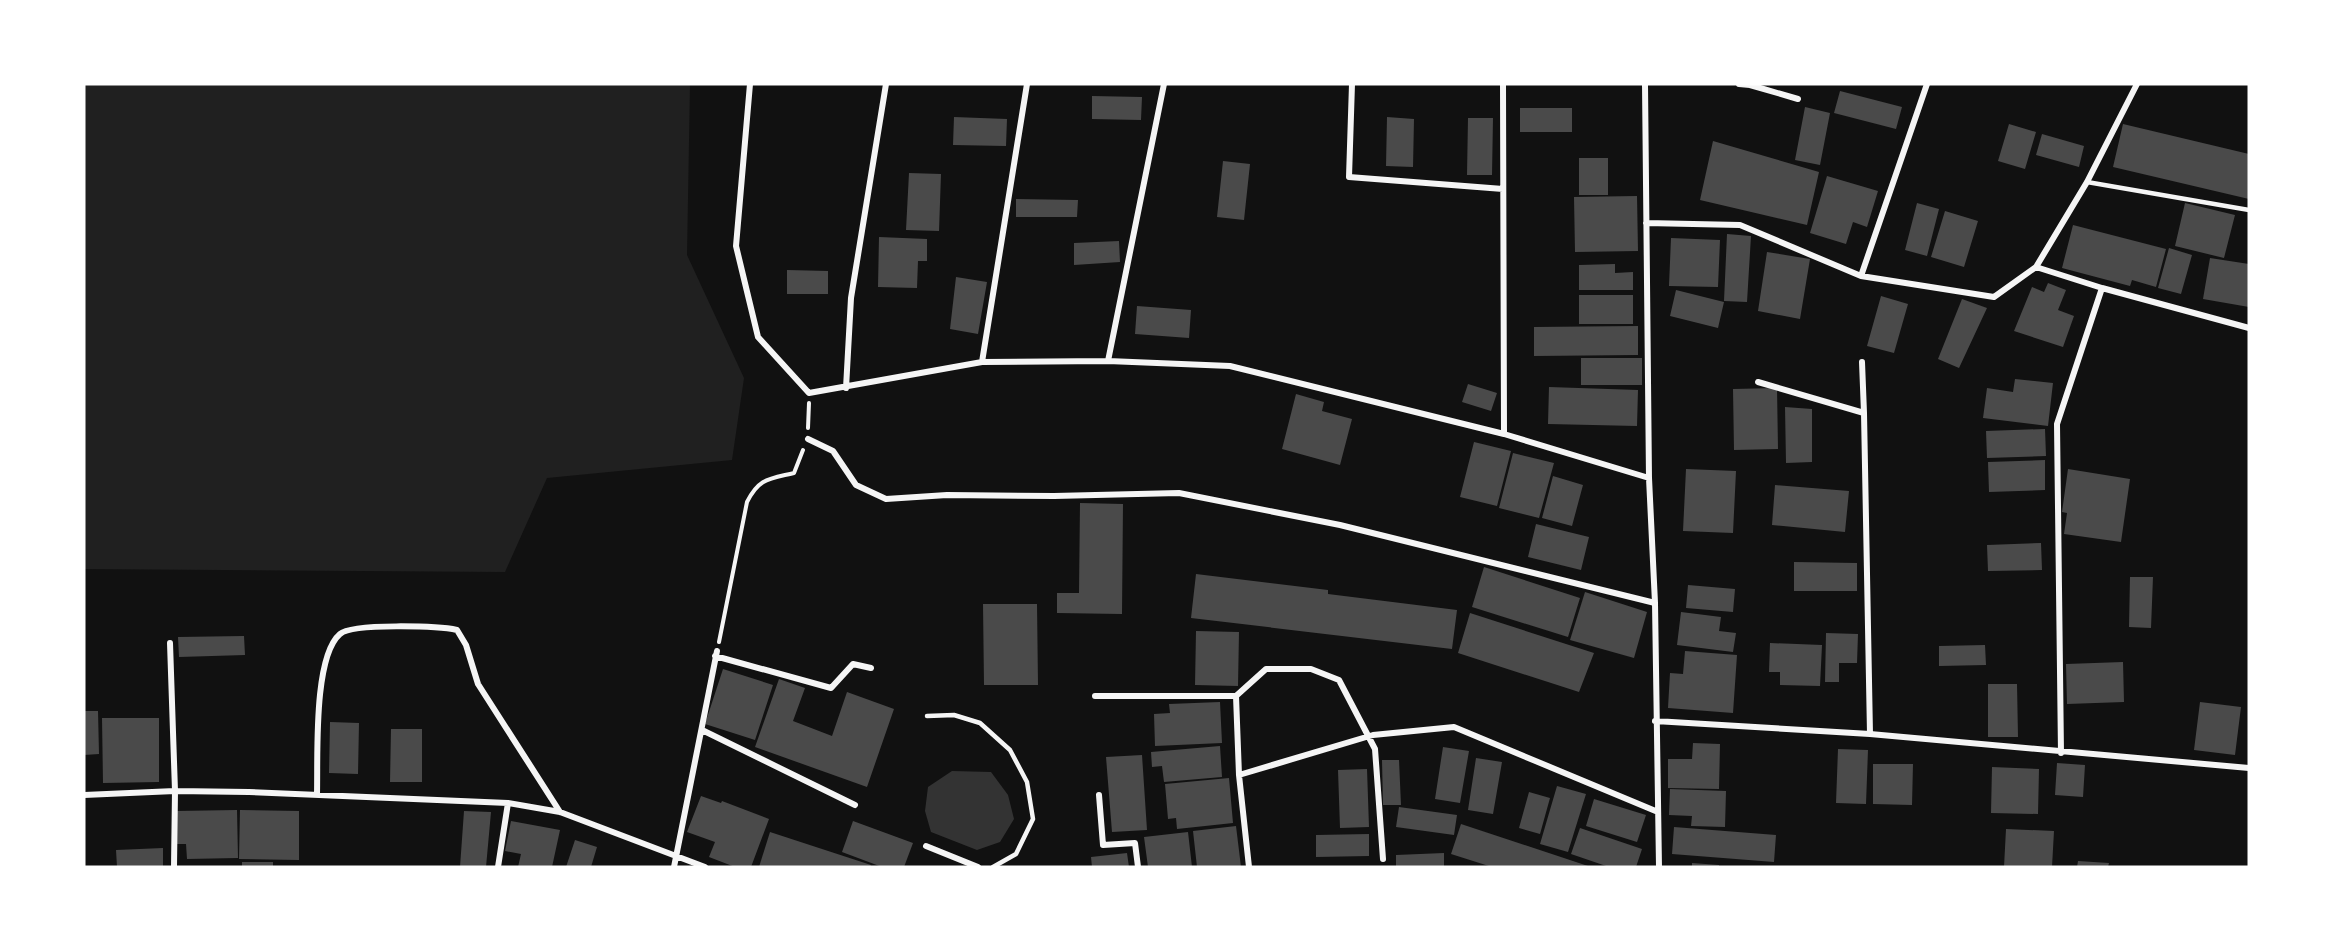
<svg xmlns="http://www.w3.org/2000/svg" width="2333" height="951" font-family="Montserrat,sans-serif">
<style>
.green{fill:#202020}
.water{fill:#333}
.building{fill:#4a4a4a}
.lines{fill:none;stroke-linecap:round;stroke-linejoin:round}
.path{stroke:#f5f5f5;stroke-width:4}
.service{stroke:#f5f5f5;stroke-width:4.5}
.minor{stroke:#f5f5f5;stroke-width:6}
</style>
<rect width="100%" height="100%" fill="#111"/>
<path class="green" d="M 84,84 L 690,84 L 687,255 L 744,378 L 732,460 L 547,478 L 505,572 L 84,569 Z"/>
<path class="water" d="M 952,771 L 991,772 L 1008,795 L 1014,819 L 1000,842 L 977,850 L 931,832 L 925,811 L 928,787 Z"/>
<path class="building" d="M 1840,91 L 1902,107 L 1896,129 L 1834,113 Z
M 1092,96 L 1142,97 L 1141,120 L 1092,119 Z
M 1805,107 L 1830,113 L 1820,165 L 1795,160 Z
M 1520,108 L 1572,108 L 1572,132 L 1520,132 Z
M 954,117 L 1007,119 L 1006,146 L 953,145 Z
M 1387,117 L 1414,119 L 1413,167 L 1386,166 Z
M 1468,118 L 1493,118 L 1492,175 L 1467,175 Z
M 2009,124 L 2036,132 L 2025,169 L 1998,161 Z
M 2123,124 L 2249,154 L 2249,199 L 2113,167 Z
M 2042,134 L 2084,146 L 2079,167 L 2036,155 Z
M 1713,141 L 1819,172 L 1807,225 L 1700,200 Z
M 1579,158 L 1608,158 L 1608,195 L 1579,195 Z
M 1223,161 L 1250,164 L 1244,220 L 1217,217 Z
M 909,173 L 941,174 L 939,231 L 906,230 Z
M 1827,176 L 1878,191 L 1867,227 L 1853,222 L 1846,244 L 1810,233 Z
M 1637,196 L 1638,251 L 1575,252 L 1574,197 Z
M 1016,199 L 1078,200 L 1077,217 L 1016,217 Z
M 1917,203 L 1939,209 L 1927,256 L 1905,250 Z
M 2185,203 L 2235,215 L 2224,258 L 2175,246 Z
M 1945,211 L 1978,221 L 1964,267 L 1931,257 Z
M 2073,225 L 2166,249 L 2156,287 L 2132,280 L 2130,286 L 2062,268 Z
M 1727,234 L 1751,236 L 1747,302 L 1724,301 Z
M 879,237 L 927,239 L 927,261 L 918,261 L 917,288 L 878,287 Z
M 1671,238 L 1720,240 L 1718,287 L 1669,286 Z
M 1119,241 L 1120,262 L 1074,265 L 1074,243 Z
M 2169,248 L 2192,255 L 2181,294 L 2158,288 Z
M 1767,252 L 1810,259 L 1800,319 L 1758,311 Z
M 2210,258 L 2249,264 L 2249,307 L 2203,299 Z
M 1615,264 L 1615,273 L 1633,272 L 1633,290 L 1579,290 L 1579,265 Z
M 787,270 L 828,271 L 828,294 L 787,294 Z
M 956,277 L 987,282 L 978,334 L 950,329 Z
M 2048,283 L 2066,290 L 2058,310 L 2074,316 L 2063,347 L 2014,331 L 2032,287 L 2044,292 Z
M 1676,290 L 1724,302 L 1718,328 L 1670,316 Z
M 1579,295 L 1633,295 L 1633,324 L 1579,324 Z
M 1881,296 L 1908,304 L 1894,353 L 1867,346 Z
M 1962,299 L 1987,308 L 1959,368 L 1938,359 Z
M 1137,306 L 1191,310 L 1189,338 L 1135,334 Z
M 1638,326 L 1638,355 L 1534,356 L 1534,327 Z
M 1581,358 L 1642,358 L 1642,385 L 1581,385 Z
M 2015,379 L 2053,383 L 2048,426 L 1983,418 L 1987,388 L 2013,392 Z
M 1468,384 L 1497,393 L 1491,411 L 1462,402 Z
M 1549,387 L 1638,390 L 1637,426 L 1548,424 Z
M 1777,388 L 1778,449 L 1734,450 L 1733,389 Z
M 1296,394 L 1324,402 L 1322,411 L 1352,419 L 1340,465 L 1282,449 Z
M 1785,407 L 1812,409 L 1812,462 L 1786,463 Z
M 2045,429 L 2046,456 L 1987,458 L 1986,431 Z
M 1474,442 L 1511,451 L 1497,506 L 1460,497 Z
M 1513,453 L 1554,463 L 1539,518 L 1499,508 Z
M 2045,460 L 2045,490 L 1989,492 L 1988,462 Z
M 1686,469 L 1736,471 L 1733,533 L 1683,531 Z
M 2068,469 L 2130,479 L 2121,542 L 2064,534 L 2067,513 L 2062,512 Z
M 1553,476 L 1583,485 L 1572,526 L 1542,518 Z
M 1775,485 L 1849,491 L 1845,532 L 1772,525 Z
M 1080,503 L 1123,504 L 1122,614 L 1057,613 L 1057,593 L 1079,593 Z
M 1536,524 L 1589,537 L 1581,570 L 1528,557 Z
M 2041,543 L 2042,570 L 1988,571 L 1987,545 Z
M 1794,562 L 1857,563 L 1857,591 L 1794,591 Z
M 1484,567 L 1580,598 L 1568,637 L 1472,607 Z
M 1196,574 L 1328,590 L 1328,594 L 1457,610 L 1452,649 L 1191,618 Z
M 2130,577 L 2153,577 L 2151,628 L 2129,627 Z
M 1688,585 L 1735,589 L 1733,612 L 1686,608 Z
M 1585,592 L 1647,612 L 1634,658 L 1570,640 Z
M 983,604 L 1037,604 L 1038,685 L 984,685 Z
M 1681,612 L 1721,617 L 1719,631 L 1736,633 L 1733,652 L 1677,645 Z
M 1470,613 L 1594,653 L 1579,692 L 1458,653 Z
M 1196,631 L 1239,632 L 1238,686 L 1195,685 Z
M 1826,633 L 1858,634 L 1857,663 L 1839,663 L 1839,682 L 1825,682 Z
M 244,636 L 245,655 L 179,657 L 178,637 Z
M 1770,643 L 1822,645 L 1820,686 L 1780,685 L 1780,672 L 1769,672 Z
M 1985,645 L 1986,665 L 1939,666 L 1939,646 Z
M 1685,651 L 1737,655 L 1733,713 L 1668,708 L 1670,673 L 1683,674 Z
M 2123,662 L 2124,702 L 2067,704 L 2066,664 Z
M 723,669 L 773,685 L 755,740 L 705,724 Z
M 779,679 L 805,688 L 793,721 L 832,736 L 847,692 L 894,709 L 867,787 L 755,747 Z
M 1988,684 L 2017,684 L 2018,737 L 1988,737 Z
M 1220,702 L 1222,743 L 1155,746 L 1154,714 L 1170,713 L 1169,704 Z
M 2200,702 L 2241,707 L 2235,755 L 2194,750 Z
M 84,711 L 98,711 L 99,754 L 84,755 Z
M 102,718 L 159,718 L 159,782 L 103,783 Z
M 330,722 L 359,723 L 358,774 L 329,773 Z
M 391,729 L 422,729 L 422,782 L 390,782 Z
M 1693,743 L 1720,744 L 1719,789 L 1668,788 L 1668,759 L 1692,759 Z
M 1220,746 L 1222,777 L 1164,782 L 1162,766 L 1152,767 L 1151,752 Z
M 1443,747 L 1469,751 L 1460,803 L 1435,799 Z
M 1838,749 L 1868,750 L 1866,804 L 1836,803 Z
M 1142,755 L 1147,830 L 1112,832 L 1106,757 Z
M 1476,758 L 1502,762 L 1493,814 L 1468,810 Z
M 1382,760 L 1399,760 L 1401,805 L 1383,805 Z
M 2057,763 L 2085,765 L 2083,797 L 2055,795 Z
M 1873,764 L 1913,764 L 1912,805 L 1873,804 Z
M 1992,767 L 2039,769 L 2038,814 L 1991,813 Z
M 1367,769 L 1369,827 L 1340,828 L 1338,770 Z
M 1229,778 L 1233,823 L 1177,829 L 1176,818 L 1168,819 L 1165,784 Z
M 1557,786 L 1586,794 L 1568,852 L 1540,844 Z
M 1670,789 L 1726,791 L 1725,827 L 1691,826 L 1692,816 L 1669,815 Z
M 1529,792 L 1550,798 L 1540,834 L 1519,828 Z
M 701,796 L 721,803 L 722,801 L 769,819 L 751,867 L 735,867 L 709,857 L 715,842 L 687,832 Z
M 1594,799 L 1646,815 L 1637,842 L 1586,826 Z
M 1399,807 L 1457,815 L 1454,835 L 1396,827 Z
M 237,810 L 238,858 L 187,859 L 186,844 L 177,844 L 177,811 Z
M 240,810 L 299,811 L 299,860 L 239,859 Z
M 464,811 L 491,812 L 486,867 L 460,867 Z
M 511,821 L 560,830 L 552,867 L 518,867 L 521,854 L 505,851 Z
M 853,821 L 913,843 L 904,867 L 882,867 L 842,852 Z
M 1461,824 L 1591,867 L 1492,867 L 1451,854 Z
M 1236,826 L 1241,867 L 1197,867 L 1193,831 Z
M 1674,827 L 1776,835 L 1774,862 L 1672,854 Z
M 1580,828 L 1642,849 L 1636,867 L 1609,867 L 1571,854 Z
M 2006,829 L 2054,831 L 2052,867 L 2004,867 Z
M 770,832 L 871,865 L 870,867 L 759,867 Z
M 1188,832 L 1192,867 L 1148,867 L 1144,837 Z
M 1369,834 L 1369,856 L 1316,857 L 1316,835 Z
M 575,840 L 597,847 L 591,867 L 566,867 Z
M 163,848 L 163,867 L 117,867 L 116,850 Z
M 1127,853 L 1129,867 L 1092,867 L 1091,857 Z
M 1444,853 L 1444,867 L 1396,867 L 1396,855 Z
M 2078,861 L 2109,863 L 2108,867 L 2077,867 Z
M 242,862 L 273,862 L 273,867 L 242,867 Z
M 1692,863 L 1719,865 L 1719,867 L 1692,867 Z"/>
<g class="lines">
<path class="path" d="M 808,428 L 809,403
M 719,642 L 747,502 C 759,478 769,479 794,473 L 803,450"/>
<path class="service" d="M 2087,182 L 2249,210
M 927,716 L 954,715 L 980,723 L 1010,750 L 1027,782 L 1033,819 L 1016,854 L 993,867"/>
<path class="minor" d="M 750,84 L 736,246 L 758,337 L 809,393 L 982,362 L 1108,361 L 1230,366 L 1504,434 L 1649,478
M 1352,84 L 1349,177 L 1503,189
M 1503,84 L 1504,434
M 1645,84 L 1649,478 L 1655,603 L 1659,867
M 1739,84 L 1750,85 L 1798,99
M 1646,223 L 1740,225 L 1861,276 L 1994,297 L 2036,267 L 2087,182 L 2137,84
M 2036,267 L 2102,288 L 2249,328
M 1861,276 L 1927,84
M 1108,361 L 1164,84
M 982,362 L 1027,84
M 1758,382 L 1864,413 L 1862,362
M 846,388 L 851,298 L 886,84
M 1864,413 L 1870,734
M 808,439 L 833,451 L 856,485 L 886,499 L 947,495 L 1054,496 L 1179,493 L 1340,525 L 1655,603
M 170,643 L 175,791 L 174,867
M 715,656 L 831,688 L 853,664 L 871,668
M 1095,696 L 1236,696 L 1266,669 L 1311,669 L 1339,680 L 1375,749 L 1383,859
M 1236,696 L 1239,775 L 1249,867
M 1655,721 L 1870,734 L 2249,768
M 702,730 L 855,805
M 2061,753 L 2057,424 L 2102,288
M 1239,775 L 1373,735 L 1454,727 L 1658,812
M 317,794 C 318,758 313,657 340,634 C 352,623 439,626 457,630 L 466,645 L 478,684 L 560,812
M 84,795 L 175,791 L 249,792 L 508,803 L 560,812 L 705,867
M 1099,795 L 1103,845 L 1135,843 L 1138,867
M 926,846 L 978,867
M 498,867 L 508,803
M 674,867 L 717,651"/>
</g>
<rect width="2333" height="951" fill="none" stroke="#ffffff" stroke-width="171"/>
</svg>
